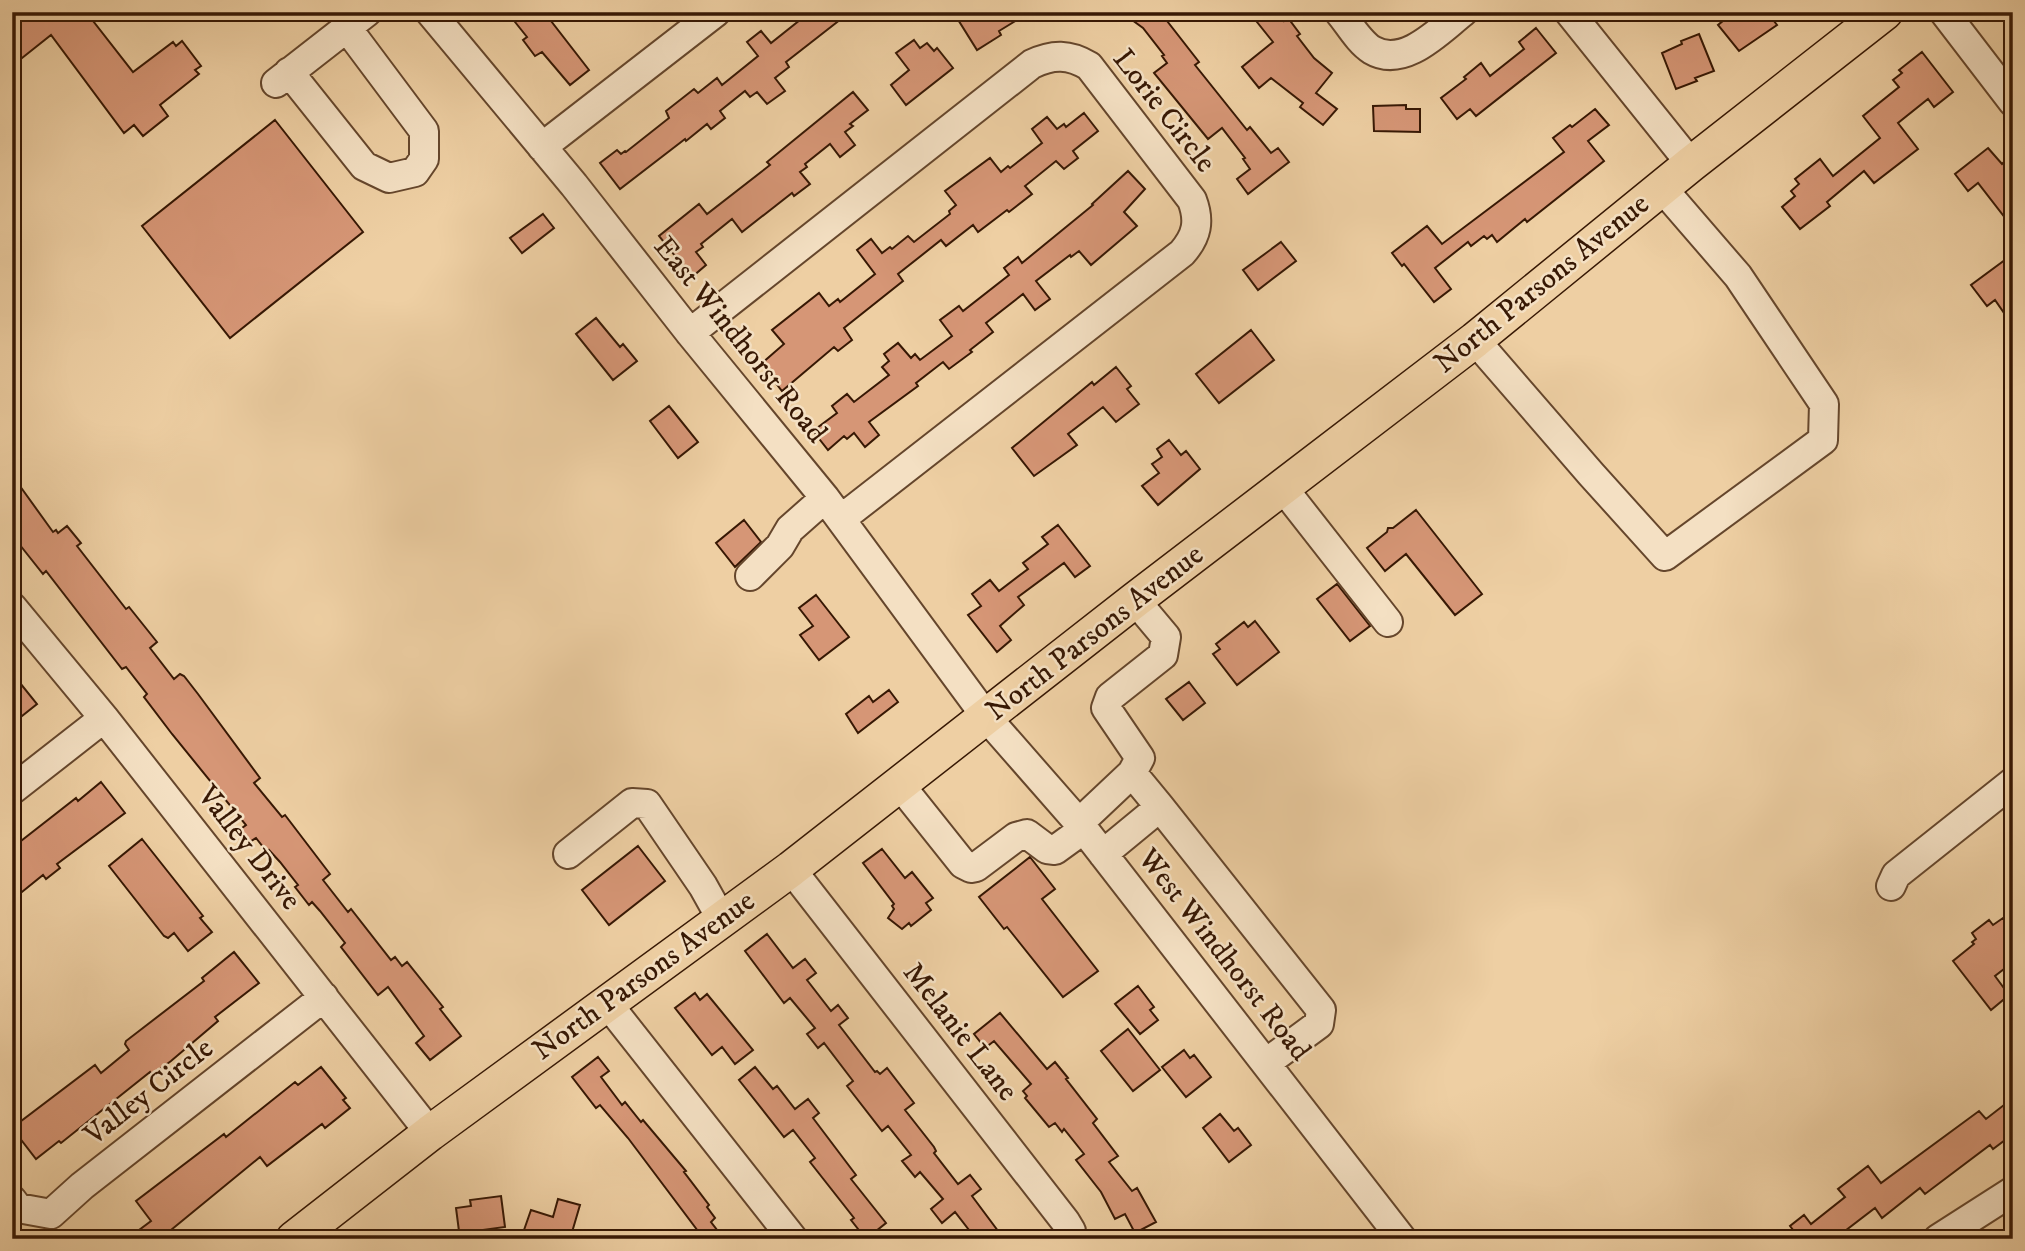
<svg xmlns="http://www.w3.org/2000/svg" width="2025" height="1251" font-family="'IM FELL DW Pica',serif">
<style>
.building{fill:#d69676;stroke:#371804;stroke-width:2}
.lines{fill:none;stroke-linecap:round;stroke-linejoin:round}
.minor-casing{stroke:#65462c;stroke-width:32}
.major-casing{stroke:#371804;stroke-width:38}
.minor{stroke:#f4e0c3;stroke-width:28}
.major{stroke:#eecfa3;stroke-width:35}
.labels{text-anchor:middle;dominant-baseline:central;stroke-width:5;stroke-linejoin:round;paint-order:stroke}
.street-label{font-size:30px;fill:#371804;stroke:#f4e0c3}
</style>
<rect width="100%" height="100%" fill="#eecfa3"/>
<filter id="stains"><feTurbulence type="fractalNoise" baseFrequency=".00286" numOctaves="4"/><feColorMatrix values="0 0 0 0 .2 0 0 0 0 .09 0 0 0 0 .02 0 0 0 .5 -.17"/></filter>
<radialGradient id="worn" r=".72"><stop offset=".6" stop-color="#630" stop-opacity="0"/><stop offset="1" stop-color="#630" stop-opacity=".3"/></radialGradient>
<path class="building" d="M 12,12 L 86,12 L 133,72 L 173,42 L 176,46 L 182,41 L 201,66 L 195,70 L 199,74 L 160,105 L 168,116 L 143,136 L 134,125 L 124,133 L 51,35 L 12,66 Z
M 507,12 L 544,12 L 589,70 L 570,85 L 542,52 L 535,56 L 523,40 L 527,37 Z
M 810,12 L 850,12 L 786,62 L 789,67 L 775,78 L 785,91 L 767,104 L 757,92 L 750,97 L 745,91 L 720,111 L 725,118 L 711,129 L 707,124 L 686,141 L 685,139 L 620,189 L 600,163 L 617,150 L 621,154 L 625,151 L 626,152 L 669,118 L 666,111 L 694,89 L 698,93 L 717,78 L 722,85 L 758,56 L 747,42 L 761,31 L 771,43 Z
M 967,12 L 1030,12 L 999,31 L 1001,35 L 977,50 L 957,18 Z
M 1121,12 L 1160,12 L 1199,62 L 1195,65 L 1247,130 L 1250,127 L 1271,153 L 1278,148 L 1289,162 L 1248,194 L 1237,179 L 1250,169 L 1243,159 L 1245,158 L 1222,128 L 1208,139 L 1154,73 L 1167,63 L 1162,56 L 1164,55 L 1143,28 Z
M 1249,12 L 1278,12 L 1284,21 L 1288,18 L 1300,34 L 1297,36 L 1314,58 L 1332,73 L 1316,93 L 1337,109 L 1323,125 L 1300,107 L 1303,103 L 1271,78 L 1259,88 L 1242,67 L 1273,42 Z
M 1734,12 L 1767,12 L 1777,25 L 1739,51 L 1718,25 Z
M 1536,28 L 1556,53 L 1476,116 L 1470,109 L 1457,119 L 1441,98 L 1466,79 L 1464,77 L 1481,63 L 1490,76 L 1524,49 L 1519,42 Z
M 1699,34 L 1714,71 L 1695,78 L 1697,81 L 1676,89 L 1662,53 L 1682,44 L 1681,41 Z
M 914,40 L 920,48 L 927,43 L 934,51 L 937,48 L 953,68 L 906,105 L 891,85 L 909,70 L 896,53 Z
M 1922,52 L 1953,92 L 1934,107 L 1928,99 L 1898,123 L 1918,149 L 1874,183 L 1864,171 L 1827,202 L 1830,206 L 1800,229 L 1782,207 L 1795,196 L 1791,191 L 1799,184 L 1795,179 L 1820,159 L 1833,176 L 1880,138 L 1863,116 L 1899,87 L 1893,80 L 1902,73 L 1899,70 Z
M 853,92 L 868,110 L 850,124 L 853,126 L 845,132 L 855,145 L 840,157 L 830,144 L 805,164 L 807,167 L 800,172 L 810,184 L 794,196 L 792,193 L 742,232 L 732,219 L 701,244 L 703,247 L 696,252 L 706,265 L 692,277 L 659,236 L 699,204 L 707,214 L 770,165 L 767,162 Z
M 1406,105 L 1406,109 L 1420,109 L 1420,132 L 1374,131 L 1373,106 Z
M 1595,109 L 1609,125 L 1588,141 L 1604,161 L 1527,222 L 1525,219 L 1497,242 L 1492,235 L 1487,239 L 1484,236 L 1471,246 L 1468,242 L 1435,268 L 1451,289 L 1434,302 L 1404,264 L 1402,266 L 1392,253 L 1427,226 L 1442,244 L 1564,152 L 1553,138 L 1570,125 L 1572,127 Z
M 1084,113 L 1098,131 L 1073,151 L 1078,158 L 1064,169 L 1056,161 L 1025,186 L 1032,194 L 1009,212 L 1007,210 L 978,232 L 973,225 L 946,246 L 941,240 L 898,274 L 903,281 L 844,328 L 852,340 L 838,351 L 834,347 L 782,391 L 761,364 L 784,344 L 772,330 L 819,293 L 829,306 L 838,299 L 840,302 L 875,274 L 857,250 L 871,239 L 882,253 L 890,247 L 892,249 L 908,236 L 914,242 L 950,214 L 949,211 L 956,205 L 945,191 L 990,158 L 1001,172 L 1008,166 L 1010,168 L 1042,143 L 1032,129 L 1047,117 L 1057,129 L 1064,124 L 1066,127 Z
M 275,120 L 363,232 L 230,338 L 142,226 Z
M 1988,148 L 2002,164 L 2004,162 L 2013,172 L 2013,228 L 1978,183 L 1968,191 L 1955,174 Z
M 1128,171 L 1145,189 L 1124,212 L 1137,226 L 1091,265 L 1079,251 L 1071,257 L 1070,255 L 1036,281 L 1050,299 L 1035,310 L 1023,294 L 986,323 L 993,332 L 970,350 L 972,352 L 949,369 L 943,362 L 916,383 L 918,386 L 869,422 L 879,435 L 865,447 L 854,433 L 847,439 L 844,436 L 828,450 L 813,431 L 837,413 L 832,406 L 847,394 L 854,402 L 889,375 L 882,367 L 889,361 L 884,354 L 898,343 L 911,358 L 915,354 L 920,360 L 952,336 L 940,320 L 959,306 L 963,311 L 1009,275 L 1004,268 L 1018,257 L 1022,263 L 1093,205 L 1092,204 Z
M 543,214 L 554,228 L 522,253 L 510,238 Z
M 1281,242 L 1296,261 L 1258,290 L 1243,270 Z
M 2013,254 L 2013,326 L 1995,300 L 1987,306 L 1971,285 Z
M 596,318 L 620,347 L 623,344 L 637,361 L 613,380 L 576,334 Z
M 1251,330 L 1274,360 L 1219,403 L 1196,374 Z
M 1116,367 L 1131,386 L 1127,389 L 1139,404 L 1116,422 L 1103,407 L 1068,434 L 1077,445 L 1034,476 L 1012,448 L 1092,382 L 1094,385 Z
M 669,406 L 698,442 L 678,458 L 650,421 Z
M 1169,440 L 1181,455 L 1186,451 L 1200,469 L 1158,505 L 1142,486 L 1159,473 L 1152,464 L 1162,457 L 1157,449 Z
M 12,475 L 53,532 L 56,530 L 58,533 L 67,526 L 81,543 L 77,546 L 126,609 L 129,607 L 157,642 L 150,648 L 174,679 L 180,674 L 184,676 L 198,694 L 260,778 L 254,783 L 282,817 L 285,815 L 330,874 L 323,880 L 348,912 L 351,909 L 391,960 L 395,957 L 402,966 L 407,962 L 443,1007 L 440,1009 L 461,1036 L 430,1060 L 416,1043 L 424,1036 L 388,987 L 378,995 L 341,947 L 345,943 L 320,911 L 312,902 L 309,905 L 295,887 L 298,885 L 280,862 L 269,850 L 267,852 L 256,838 L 248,843 L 238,831 L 246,825 L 172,734 L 144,697 L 147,694 L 126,667 L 122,669 L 46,571 L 43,574 L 12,535 Z
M 1416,510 L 1482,594 L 1455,615 L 1406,554 L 1385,571 L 1367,548 L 1387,532 L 1388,528 L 1393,528 Z
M 744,520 L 761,542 L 735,567 L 716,543 Z
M 1058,525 L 1090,566 L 1075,577 L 1064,563 L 1018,597 L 1024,605 L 1000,626 L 1011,640 L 997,652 L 968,615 L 981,606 L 972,594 L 990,580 L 999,591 L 1028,569 L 1023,563 L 1048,544 L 1042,537 Z
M 1337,584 L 1370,626 L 1350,641 L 1317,599 Z
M 816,595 L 849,637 L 819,660 L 800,635 L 813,626 L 799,608 Z
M 1255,621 L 1279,652 L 1237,685 L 1213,654 L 1220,649 L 1216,644 L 1244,622 L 1248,627 Z
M 12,673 L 37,704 L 12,724 Z
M 1189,682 L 1205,703 L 1183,720 L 1166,699 Z
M 889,690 L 898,702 L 858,733 L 846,714 L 869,696 L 873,702 Z
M 101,782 L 125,813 L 57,864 L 60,868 L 46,879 L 43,875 L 12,900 L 12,848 L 76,798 L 78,801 Z
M 142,839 L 203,916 L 200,918 L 212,932 L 188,951 L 174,933 L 168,938 L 164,936 L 109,866 Z
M 638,846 L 665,881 L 609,925 L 582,890 Z
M 882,849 L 905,878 L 912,872 L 933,898 L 926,903 L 931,910 L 911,926 L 909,923 L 902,929 L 888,918 L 894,909 L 892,906 L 894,904 L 863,863 Z
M 1030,857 L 1055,889 L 1042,899 L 1098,971 L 1063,997 L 1007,927 L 1004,929 L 979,897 Z
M 2003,918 L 2013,930 L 2013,962 L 1995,976 L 2009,995 L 1991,1010 L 1953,961 L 1974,944 L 1972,942 L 1976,939 L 1972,933 L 1989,920 L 1993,925 Z
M 767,934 L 793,968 L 805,959 L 816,973 L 807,980 L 831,1011 L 838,1005 L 848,1018 L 839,1025 L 875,1072 L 877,1071 L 880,1074 L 887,1068 L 914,1103 L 905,1110 L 934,1147 L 936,1151 L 934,1153 L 958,1184 L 970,1175 L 981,1189 L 972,1196 L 1004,1239 L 976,1239 L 955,1212 L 942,1223 L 931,1209 L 943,1199 L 920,1172 L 915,1177 L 902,1161 L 911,1155 L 888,1126 L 882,1131 L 847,1086 L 853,1081 L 824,1043 L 818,1048 L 807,1034 L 815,1028 L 790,998 L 784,1003 L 745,951 Z
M 234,952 L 259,983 L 215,1017 L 218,1021 L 171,1061 L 152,1075 L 150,1072 L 61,1143 L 59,1141 L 36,1159 L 12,1128 L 95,1065 L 101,1073 L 129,1050 L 125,1044 L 126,1041 L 204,981 L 202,978 Z
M 1138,986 L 1154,1007 L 1150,1010 L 1158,1020 L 1140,1034 L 1115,1004 Z
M 695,993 L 700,1000 L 707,994 L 753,1050 L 735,1064 L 722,1047 L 712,1055 L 675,1008 Z
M 1000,1013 L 1047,1069 L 1055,1062 L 1068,1078 L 1066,1079 L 1097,1119 L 1093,1123 L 1118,1156 L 1109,1162 L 1132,1191 L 1137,1188 L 1156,1222 L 1135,1233 L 1125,1214 L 1115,1219 L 1101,1192 L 1076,1160 L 1084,1154 L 1064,1129 L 1062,1132 L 1055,1123 L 1049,1127 L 1025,1098 L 1027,1096 L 1023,1091 L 1031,1084 L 994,1041 L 985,1048 L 974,1034 Z
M 1128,1029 L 1160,1070 L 1133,1091 L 1101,1051 Z
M 1184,1050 L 1190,1058 L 1194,1055 L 1211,1077 L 1186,1097 L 1162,1067 Z
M 598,1057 L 609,1071 L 601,1077 L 622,1105 L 625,1102 L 641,1122 L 643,1120 L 686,1171 L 684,1172 L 709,1205 L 707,1207 L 715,1218 L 711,1222 L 724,1239 L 704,1239 L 628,1138 L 600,1105 L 596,1108 L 572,1077 Z
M 321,1067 L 346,1098 L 343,1100 L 350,1108 L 325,1128 L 322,1124 L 267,1166 L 260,1157 L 160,1239 L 127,1239 L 151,1221 L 136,1201 L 224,1134 L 226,1137 L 295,1082 L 298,1085 Z
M 755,1067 L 773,1089 L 777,1086 L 795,1109 L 808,1099 L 819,1113 L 813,1118 L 856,1175 L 851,1179 L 886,1223 L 866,1239 L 851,1220 L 854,1218 L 810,1162 L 815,1158 L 793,1130 L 784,1137 L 739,1080 Z
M 2013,1098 L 2013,1134 L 1993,1149 L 1990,1145 L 1925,1194 L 1920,1188 L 1882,1218 L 1875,1208 L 1845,1231 L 1851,1239 L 1791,1239 L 1797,1235 L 1790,1226 L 1804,1215 L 1811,1224 L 1845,1197 L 1838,1189 L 1868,1166 L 1881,1183 L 1979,1111 L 1986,1119 Z
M 1220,1114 L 1234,1131 L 1238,1128 L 1251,1145 L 1229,1162 L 1203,1128 Z
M 501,1196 L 505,1227 L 482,1230 L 483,1239 L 460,1239 L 456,1208 L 471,1206 L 470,1200 Z
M 558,1199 L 580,1205 L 570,1239 L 552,1239 L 524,1230 L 531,1210 L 553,1217 Z"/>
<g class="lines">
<g class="minor-casing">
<path id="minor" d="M 430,12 L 574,185 L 690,333 L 825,498 L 987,718 L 1079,823 L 1402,1239
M 1339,12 C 1349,24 1359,42 1372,50 C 1404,69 1440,30 1463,12
M 1569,12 L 1691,164
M 1944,12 L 2013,102
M 289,72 L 364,166 L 389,178 L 415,172 L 424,159 L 424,131 L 347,28
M 276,83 L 367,12
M 542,147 L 716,12
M 690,333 L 1032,64 C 1053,54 1069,54 1089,66 L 1192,200 C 1200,221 1197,236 1182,253 L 841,519
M 1475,340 L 1591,474 L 1665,556 L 1823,440 L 1824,404 L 1738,276 L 1662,188
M 1283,488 L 1388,622
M 750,576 L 780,546 L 790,529 L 825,498
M 12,607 L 104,718 L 430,1133
M 1132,773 L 1140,758 L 1106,708 L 1110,697 L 1163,655 L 1166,637 L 1135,600
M 900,785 L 963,864 L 971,868 L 976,867 L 1016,837 L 1027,834 L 1047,849 L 1055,850 L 1084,829
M 12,790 L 104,718
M 1079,823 L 1132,773 L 1160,807
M 568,854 L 632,803 L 647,804 L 703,886 L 722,920
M 1103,854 L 1160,807 L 1321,1010 L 1319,1024 L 1266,1063
M 791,869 L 1065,1221 L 1071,1231 L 1071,1239
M 1891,886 L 1896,875 L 2013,782
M 607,1003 L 793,1239
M 12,1200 L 18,1208 L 51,1214 L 82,1186 L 324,997
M 1938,1239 L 2013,1191"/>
</g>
<g class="major-casing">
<path id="major" d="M 294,1239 L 430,1133 L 791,869 L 1135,600 L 1475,340 L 1691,164 L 1885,12"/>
</g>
<use href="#minor" class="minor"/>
<use href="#major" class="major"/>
</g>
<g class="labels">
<g class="street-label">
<text transform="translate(1164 111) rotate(52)">Lorie Circle</text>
<text transform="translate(1542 284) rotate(-39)">North Parsons Avenue</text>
<text transform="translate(740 340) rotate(51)">East Windhorst Road</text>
<text transform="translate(1095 633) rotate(-38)">North Parsons Avenue</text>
<text transform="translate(249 848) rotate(52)">Valley Drive</text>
<text transform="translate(1224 955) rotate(52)">West Windhorst Road</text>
<text transform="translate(644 976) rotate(-36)">North Parsons Avenue</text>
<text transform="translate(960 1032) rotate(52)">Melanie Lane</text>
<text transform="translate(149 1092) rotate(-38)">Valley Circle</text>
</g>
</g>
<rect width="2025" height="1251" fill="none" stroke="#eecfa3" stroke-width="42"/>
<rect x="14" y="14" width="1997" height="1223" fill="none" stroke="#371804" stroke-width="3.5"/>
<rect x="21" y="21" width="1983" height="1209" fill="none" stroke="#371804" stroke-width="2"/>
<rect width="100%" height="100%" filter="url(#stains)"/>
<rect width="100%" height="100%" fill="url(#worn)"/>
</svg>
